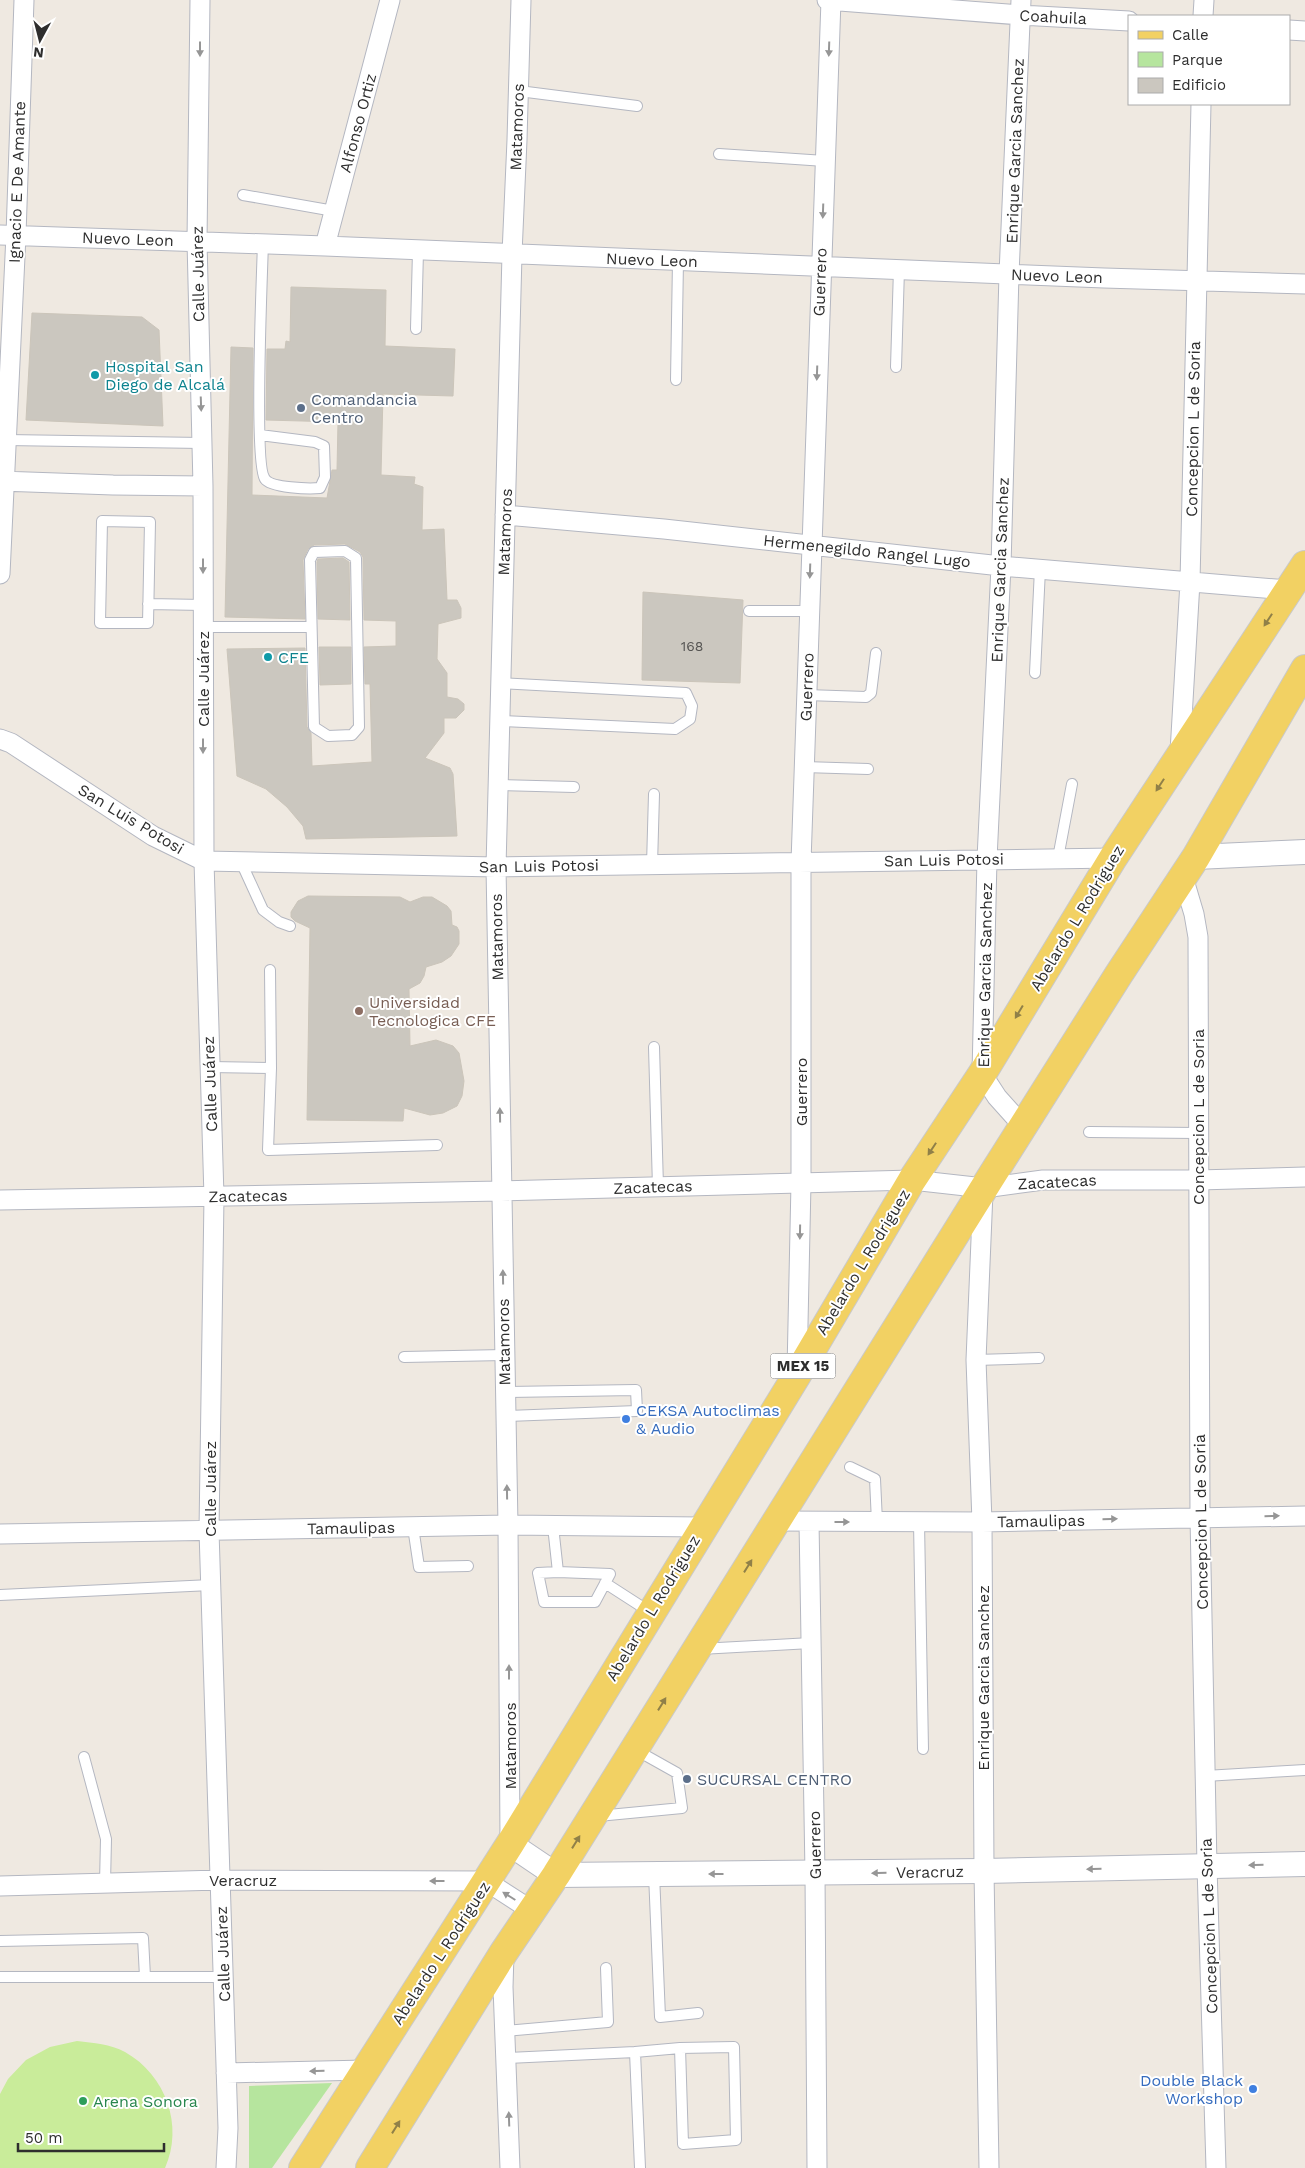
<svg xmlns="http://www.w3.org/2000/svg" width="1305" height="2168" font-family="'Work Sans',sans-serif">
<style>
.green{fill:#b6e59e}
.pitch{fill:#c9ec9a}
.building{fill:#cbc7bf;stroke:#cbc5ba}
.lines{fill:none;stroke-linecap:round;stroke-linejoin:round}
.service-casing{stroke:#b4b7c1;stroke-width:12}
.minor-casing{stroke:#b4b7c1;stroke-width:21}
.tertiary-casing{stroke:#b4b7c1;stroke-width:26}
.primary-casing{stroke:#c9c9c9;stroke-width:30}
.service{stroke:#fff;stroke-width:10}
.minor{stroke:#fff;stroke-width:19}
.tertiary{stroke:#fff;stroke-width:24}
.primary{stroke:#f2d163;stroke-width:28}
.oneway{fill:#969696}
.oneway2{fill:#908048}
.culture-dot{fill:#0f9aa8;stroke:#fff;stroke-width:2}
.service-dot{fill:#5c6f8a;stroke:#fff;stroke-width:2}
.education-dot{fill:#8d6e63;stroke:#fff;stroke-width:2}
.shop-dot{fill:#3f7fe0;stroke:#fff;stroke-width:2}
.leisure-dot{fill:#2e9e5b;stroke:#fff;stroke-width:2}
.labels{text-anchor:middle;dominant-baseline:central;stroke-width:4;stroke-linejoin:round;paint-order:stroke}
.number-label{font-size:14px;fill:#555452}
.shield{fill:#fff;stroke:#6d6d6d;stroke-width:1}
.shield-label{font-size:15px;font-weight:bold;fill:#2e2e2e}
.street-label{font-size:16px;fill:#2e2e2e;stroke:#fff}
.culture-label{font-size:16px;fill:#0d838f;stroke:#fff;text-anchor:start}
.service-label{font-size:16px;fill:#4e5e75;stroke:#fff;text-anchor:start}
.education-label{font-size:16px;fill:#785e54;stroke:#fff;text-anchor:start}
.shop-label{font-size:16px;fill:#366cbe;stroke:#fff;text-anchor:start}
.leisure-label{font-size:16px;fill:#27864d;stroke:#fff;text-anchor:start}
</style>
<rect width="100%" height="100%" fill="#efe9e1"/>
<path class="green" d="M 332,2083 L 272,2168 L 249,2168 L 249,2086 Z"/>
<path class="pitch" d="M 77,2041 C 94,2043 110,2044 125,2052 C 166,2075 184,2126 165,2168 L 0,2168 L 0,2094 L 8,2079 L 26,2060 L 50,2047 Z"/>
<path class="building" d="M 291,287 L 386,290 L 385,346 L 455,349 L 453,396 L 383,394 L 381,475 L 415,477 L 414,484 L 423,487 L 422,530 L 444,529 L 447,600 L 457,600 L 461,608 L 461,618 L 438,624 L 437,659 L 447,673 L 447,697 L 458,699 L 464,704 L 464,710 L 456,718 L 444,718 L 444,733 L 425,758 L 450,768 L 453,774 L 457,836 L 306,839 L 303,826 L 287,807 L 266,789 L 237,776 L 227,649 L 305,648 L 307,727 L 311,733 L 312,766 L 372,762 L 370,684 L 365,684 L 364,647 L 396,646 L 396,621 L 364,620 L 363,557 L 360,552 L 345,544 L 314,545 L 308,549 L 303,560 L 305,619 L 225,617 L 231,347 L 253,348 L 252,495 L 327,498 L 332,470 L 337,470 L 338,422 L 266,420 L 267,349 L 285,349 L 286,341 L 290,342 Z
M 32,313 L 142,317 L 159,330 L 163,426 L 26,420 Z
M 343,558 L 349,562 L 350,620 L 318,619 L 317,562 L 318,559 Z
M 643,592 L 743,600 L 740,683 L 642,680 Z
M 319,647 L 351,647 L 351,684 L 320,685 Z
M 308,896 L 400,897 L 410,902 L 423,897 L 432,897 L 447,906 L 451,911 L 452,925 L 457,927 L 459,931 L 459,944 L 451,956 L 442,962 L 426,967 L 424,976 L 420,983 L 409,989 L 410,1046 L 436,1040 L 453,1046 L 459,1053 L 464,1081 L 462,1096 L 457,1106 L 443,1113 L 430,1115 L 404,1108 L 403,1121 L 307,1120 L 310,928 L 295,921 L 291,917 L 291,912 L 298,901 Z"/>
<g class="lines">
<g class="service-casing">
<path id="service" d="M 519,91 L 637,106
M 719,154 L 825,161
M 243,195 L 334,211
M 416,329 L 418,251
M 896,367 L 899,269
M 676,380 L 678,261
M 260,435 L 315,442 L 324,446 L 325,477 L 320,488 C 309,489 271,488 265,479 C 254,466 262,274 263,243
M 6,440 L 202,443
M 102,521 L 150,522 L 148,623 L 100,623 Z
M 345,551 L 356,558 L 359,727 L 352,735 L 328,736 L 314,727 L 310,560 L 314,552 Z
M 148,604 L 203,605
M 749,611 L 809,611
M 203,627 L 311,627
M 1035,673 L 1040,569
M 806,695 L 866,697 L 871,693 L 876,653
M 500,721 L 675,729 L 690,719 L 692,706 L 686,693 L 500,683
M 804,767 L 868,769
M 498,785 L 574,787
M 1058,858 L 1072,784
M 241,862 L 263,910 L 279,922 L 290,926
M 652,865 L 654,794
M 270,970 L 271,1068 L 268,1150 L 437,1145
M 654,1047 L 658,1187
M 210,1067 L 271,1068
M 1089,1132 L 1198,1133
M 404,1357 L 504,1355
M 976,1360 L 1039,1358
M 505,1392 L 636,1390 L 637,1411 L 505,1416
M 850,1467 L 875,1479 L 877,1522
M 919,1522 L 923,1749
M 553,1526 L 558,1572
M 413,1527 L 419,1567 L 468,1566
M 558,1572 L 610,1574 L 595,1602 L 544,1602 L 538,1573 Z
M 605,1583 L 650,1612
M 0,1595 L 211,1585
M 700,1649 L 811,1643
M 84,1757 L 106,1839 L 105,1883
M 1205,1776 L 1305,1770
M 598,1816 L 682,1808 L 677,1773 L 636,1750
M 654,1874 L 660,2017 L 698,2013
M 0,1941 L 143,1938 L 145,1977
M 0,1977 L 223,1977
M 505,2031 L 608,2022 L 606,1968
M 635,2052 L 680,2048 L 734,2047 L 736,2140 L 683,2144 L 680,2048
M 506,2058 L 635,2052 L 640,2168"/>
</g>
<g class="minor-casing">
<path id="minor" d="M 200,0 L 197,241 L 203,486 L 204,861 L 214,1197 L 209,1531 L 228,2128 L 226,2168
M 827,0 L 1020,15 L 1129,21
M 1021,0 L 1009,274 L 1001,566 L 987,859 L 982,1074 L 997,1097 L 1023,1126
M 1203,16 L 1204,0
M 1289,30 L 1305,31
M 0,235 L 325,246 L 1104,278 L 1305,284
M 325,246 L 390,0
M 0,481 L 113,485 L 203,486
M 505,515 L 664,529 L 1001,566 L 1288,590
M 0,574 L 16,235 L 24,0
M 0,739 L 11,743 L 153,836 L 204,861 L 496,867 L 1113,858
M 1180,752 L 1190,582 L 1201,104
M 1183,877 L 1194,914 L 1198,937 L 1200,1517 L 1207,1866 L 1216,2168
M 983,1192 L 976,1360 L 982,1522 L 984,1871 L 989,2168
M 0,1200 L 501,1191 L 912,1180 L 984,1188 L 1043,1180 L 1198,1180 L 1305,1177
M 797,1371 L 801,1183 L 801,862 L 831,0
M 776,1521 L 982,1522 L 1305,1516
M 809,1522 L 815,1873 L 817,2168
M 0,1534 L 508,1525 L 702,1527
M 510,1842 L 508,1525 L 496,867 L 512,254 L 517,140 L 521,0
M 0,1886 L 220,1880 L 486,1881 L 531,1910
M 504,1954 L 503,1987 L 510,2168
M 226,2073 L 366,2070"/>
</g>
<g class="tertiary-casing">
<path id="tertiary" d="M 1196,857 L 1305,852
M 510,1844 L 556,1875 L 984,1871 L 1305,1864"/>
</g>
<g class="primary-casing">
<path id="primary" d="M 303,2168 L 510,1844 L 797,1375 L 912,1180 L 982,1074 L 1113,858 L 1305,565
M 370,2168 L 504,1952 L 556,1875 L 984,1188 L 1119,974 L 1196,857 L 1305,669"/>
</g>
<use href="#service" class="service"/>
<use href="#minor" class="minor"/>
<use href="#tertiary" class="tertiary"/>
<use href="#primary" class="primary"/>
</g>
<defs><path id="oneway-solid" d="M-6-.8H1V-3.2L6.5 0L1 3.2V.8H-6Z" transform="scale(1.25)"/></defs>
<g class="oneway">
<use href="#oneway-solid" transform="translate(200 49) rotate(90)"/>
<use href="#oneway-solid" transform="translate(829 49) rotate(92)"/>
<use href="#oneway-solid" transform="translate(823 211) rotate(92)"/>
<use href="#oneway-solid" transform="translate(817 373) rotate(92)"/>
<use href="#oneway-solid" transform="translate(201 404) rotate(88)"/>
<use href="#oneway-solid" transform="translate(203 566) rotate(90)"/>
<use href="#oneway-solid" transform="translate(810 571) rotate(92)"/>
<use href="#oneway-solid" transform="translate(203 746) rotate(90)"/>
<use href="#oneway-solid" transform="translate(500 1115) rotate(-91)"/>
<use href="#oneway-solid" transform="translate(800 1232) rotate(91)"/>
<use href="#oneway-solid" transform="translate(503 1277) rotate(-91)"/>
<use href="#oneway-solid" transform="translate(507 1492) rotate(-91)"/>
<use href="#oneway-solid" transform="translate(1272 1516) rotate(-1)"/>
<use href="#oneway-solid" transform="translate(1110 1519) rotate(-1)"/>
<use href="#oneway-solid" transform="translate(842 1522)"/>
<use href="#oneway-solid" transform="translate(509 1672) rotate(-90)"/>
<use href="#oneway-solid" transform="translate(1256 1865) rotate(179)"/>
<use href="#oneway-solid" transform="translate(1094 1869) rotate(179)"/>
<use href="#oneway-solid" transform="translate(879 1873) rotate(179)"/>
<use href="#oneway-solid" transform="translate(716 1874) rotate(180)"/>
<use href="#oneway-solid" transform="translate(437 1881) rotate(-180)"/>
<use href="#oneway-solid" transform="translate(509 1896) rotate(-148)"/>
<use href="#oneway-solid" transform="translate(317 2071) rotate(179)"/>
<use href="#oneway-solid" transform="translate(509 2119) rotate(-92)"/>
</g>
<g class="oneway2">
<use href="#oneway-solid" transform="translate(1268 620) rotate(123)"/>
<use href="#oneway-solid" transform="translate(1160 785) rotate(123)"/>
<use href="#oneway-solid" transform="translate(1019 1012) rotate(121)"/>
<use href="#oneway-solid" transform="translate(932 1149) rotate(123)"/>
<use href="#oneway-solid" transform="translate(748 1566) rotate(-58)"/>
<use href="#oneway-solid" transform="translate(662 1704) rotate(-58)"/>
<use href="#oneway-solid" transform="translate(576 1842) rotate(-58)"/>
<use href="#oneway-solid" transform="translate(396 2127) rotate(-58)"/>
</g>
<g class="culture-dot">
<circle cx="95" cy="375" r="5"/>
<circle cx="268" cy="657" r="5"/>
</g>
<g class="service-dot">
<circle cx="301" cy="408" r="5"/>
<circle cx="687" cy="1779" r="5"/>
</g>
<circle class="education-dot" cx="359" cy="1011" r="5"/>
<g class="shop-dot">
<circle cx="626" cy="1419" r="5"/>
<circle cx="1253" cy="2089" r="5"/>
</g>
<circle class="leisure-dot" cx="83" cy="2101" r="5"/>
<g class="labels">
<g class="number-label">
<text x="692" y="646">168</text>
</g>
<rect class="shield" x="770.5" y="1353.5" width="65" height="25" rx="4"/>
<g class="shield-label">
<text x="803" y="1366">MEX 15</text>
</g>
<g class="street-label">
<text transform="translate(1053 17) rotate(3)">Coahuila</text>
<text transform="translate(358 123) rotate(-75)">Alfonso Ortiz</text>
<text transform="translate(517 127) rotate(-88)">Matamoros</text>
<text transform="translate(1015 151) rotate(-88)">Enrique Garcia Sanchez</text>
<text transform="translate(17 182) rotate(-88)">Ignacio E De Amante</text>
<text transform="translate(128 239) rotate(2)">Nuevo Leon</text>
<text transform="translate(652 260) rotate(2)">Nuevo Leon</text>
<text transform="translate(198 274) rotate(-91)">Calle Juárez</text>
<text transform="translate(1057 276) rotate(2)">Nuevo Leon</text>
<text transform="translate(820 282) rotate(-88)">Guerrero</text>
<text transform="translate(1193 429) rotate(-89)">Concepcion L de Soria</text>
<text transform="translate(505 532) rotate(-88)">Matamoros</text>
<text transform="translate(867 551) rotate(6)">Hermenegildo Rangel Lugo</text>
<text transform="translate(1000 570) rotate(-88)">Enrique Garcia Sanchez</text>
<text transform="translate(203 679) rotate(-90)">Calle Juárez</text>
<text transform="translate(807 687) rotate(-88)">Guerrero</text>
<text transform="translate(131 819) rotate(31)">San Luis Potosi</text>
<text transform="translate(944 860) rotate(-1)">San Luis Potosi</text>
<text transform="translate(539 866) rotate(-1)">San Luis Potosi</text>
<text transform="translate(1077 918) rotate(-59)">Abelardo L Rodriguez</text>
<text transform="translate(497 937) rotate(-91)">Matamoros</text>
<text transform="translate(985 975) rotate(-89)">Enrique Garcia Sanchez</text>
<text transform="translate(210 1084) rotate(-92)">Calle Juárez</text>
<text transform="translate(801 1092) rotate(-90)">Guerrero</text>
<text transform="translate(1198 1117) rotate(-90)">Concepcion L de Soria</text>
<text transform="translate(1057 1182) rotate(-3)">Zacatecas</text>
<text transform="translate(653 1187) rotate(-2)">Zacatecas</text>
<text transform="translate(248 1196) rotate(-1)">Zacatecas</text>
<text transform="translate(863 1262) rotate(-59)">Abelardo L Rodriguez</text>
<text transform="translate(504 1342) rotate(-91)">Matamoros</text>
<text transform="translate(210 1489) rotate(-90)">Calle Juárez</text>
<text transform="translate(1041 1521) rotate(-1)">Tamaulipas</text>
<text transform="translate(1201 1522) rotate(-91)">Concepcion L de Soria</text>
<text transform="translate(351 1528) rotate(-1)">Tamaulipas</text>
<text transform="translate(653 1608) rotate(-59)">Abelardo L Rodriguez</text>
<text transform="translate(983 1678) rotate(-90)">Enrique Garcia Sanchez</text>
<text transform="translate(510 1746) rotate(-90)">Matamoros</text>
<text transform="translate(815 1845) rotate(-91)">Guerrero</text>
<text transform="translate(930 1872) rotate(-1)">Veracruz</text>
<text x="243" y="1880">Veracruz</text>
<text transform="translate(1209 1926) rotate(-92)">Concepcion L de Soria</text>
<text transform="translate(441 1953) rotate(-57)">Abelardo L Rodriguez</text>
<text transform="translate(223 1954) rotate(-92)">Calle Juárez</text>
</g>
<g class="culture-label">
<text x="105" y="366">Hospital San<tspan x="105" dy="18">Diego de Alcalá</tspan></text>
<text x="278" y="657">CFE</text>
</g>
<g class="service-label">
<text x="311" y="399">Comandancia<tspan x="311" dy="18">Centro</tspan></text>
<text x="697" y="1779">SUCURSAL CENTRO</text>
</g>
<g class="education-label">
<text x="369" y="1002">Universidad<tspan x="369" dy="18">Tecnologica CFE</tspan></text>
</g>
<g class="shop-label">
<text x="636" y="1410">CEKSA Autoclimas<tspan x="636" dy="18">&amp; Audio</tspan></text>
<text x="1243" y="2080" text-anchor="end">Double Black<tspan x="1243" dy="18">Workshop</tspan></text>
</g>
<g class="leisure-label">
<text x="93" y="2101">Arena Sonora</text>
</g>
</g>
<rect x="1128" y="15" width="162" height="90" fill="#ffffff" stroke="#ababab"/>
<rect x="1138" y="31" width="25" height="8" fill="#f2d163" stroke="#ababab"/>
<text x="1172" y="40" font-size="15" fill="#2e2e2e">Calle</text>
<rect x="1138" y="52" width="25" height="15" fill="#b6e59e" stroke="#ababab"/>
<text x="1172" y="65" font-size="15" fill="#2e2e2e">Parque</text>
<rect x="1138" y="78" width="25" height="15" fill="#cbc7bf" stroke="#ababab"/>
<text x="1172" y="90" font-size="15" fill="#2e2e2e">Edificio</text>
<g transform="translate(40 40) rotate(187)" stroke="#ffffff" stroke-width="4" paint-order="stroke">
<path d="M0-4L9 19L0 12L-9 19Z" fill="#2e2e2e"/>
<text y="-8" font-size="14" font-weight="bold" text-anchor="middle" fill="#2e2e2e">N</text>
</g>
<path d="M18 2143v8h146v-8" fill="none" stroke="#2e2e2e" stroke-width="2.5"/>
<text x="25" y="2143" font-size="15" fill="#2e2e2e" stroke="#ffffff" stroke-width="4" paint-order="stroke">50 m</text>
</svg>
